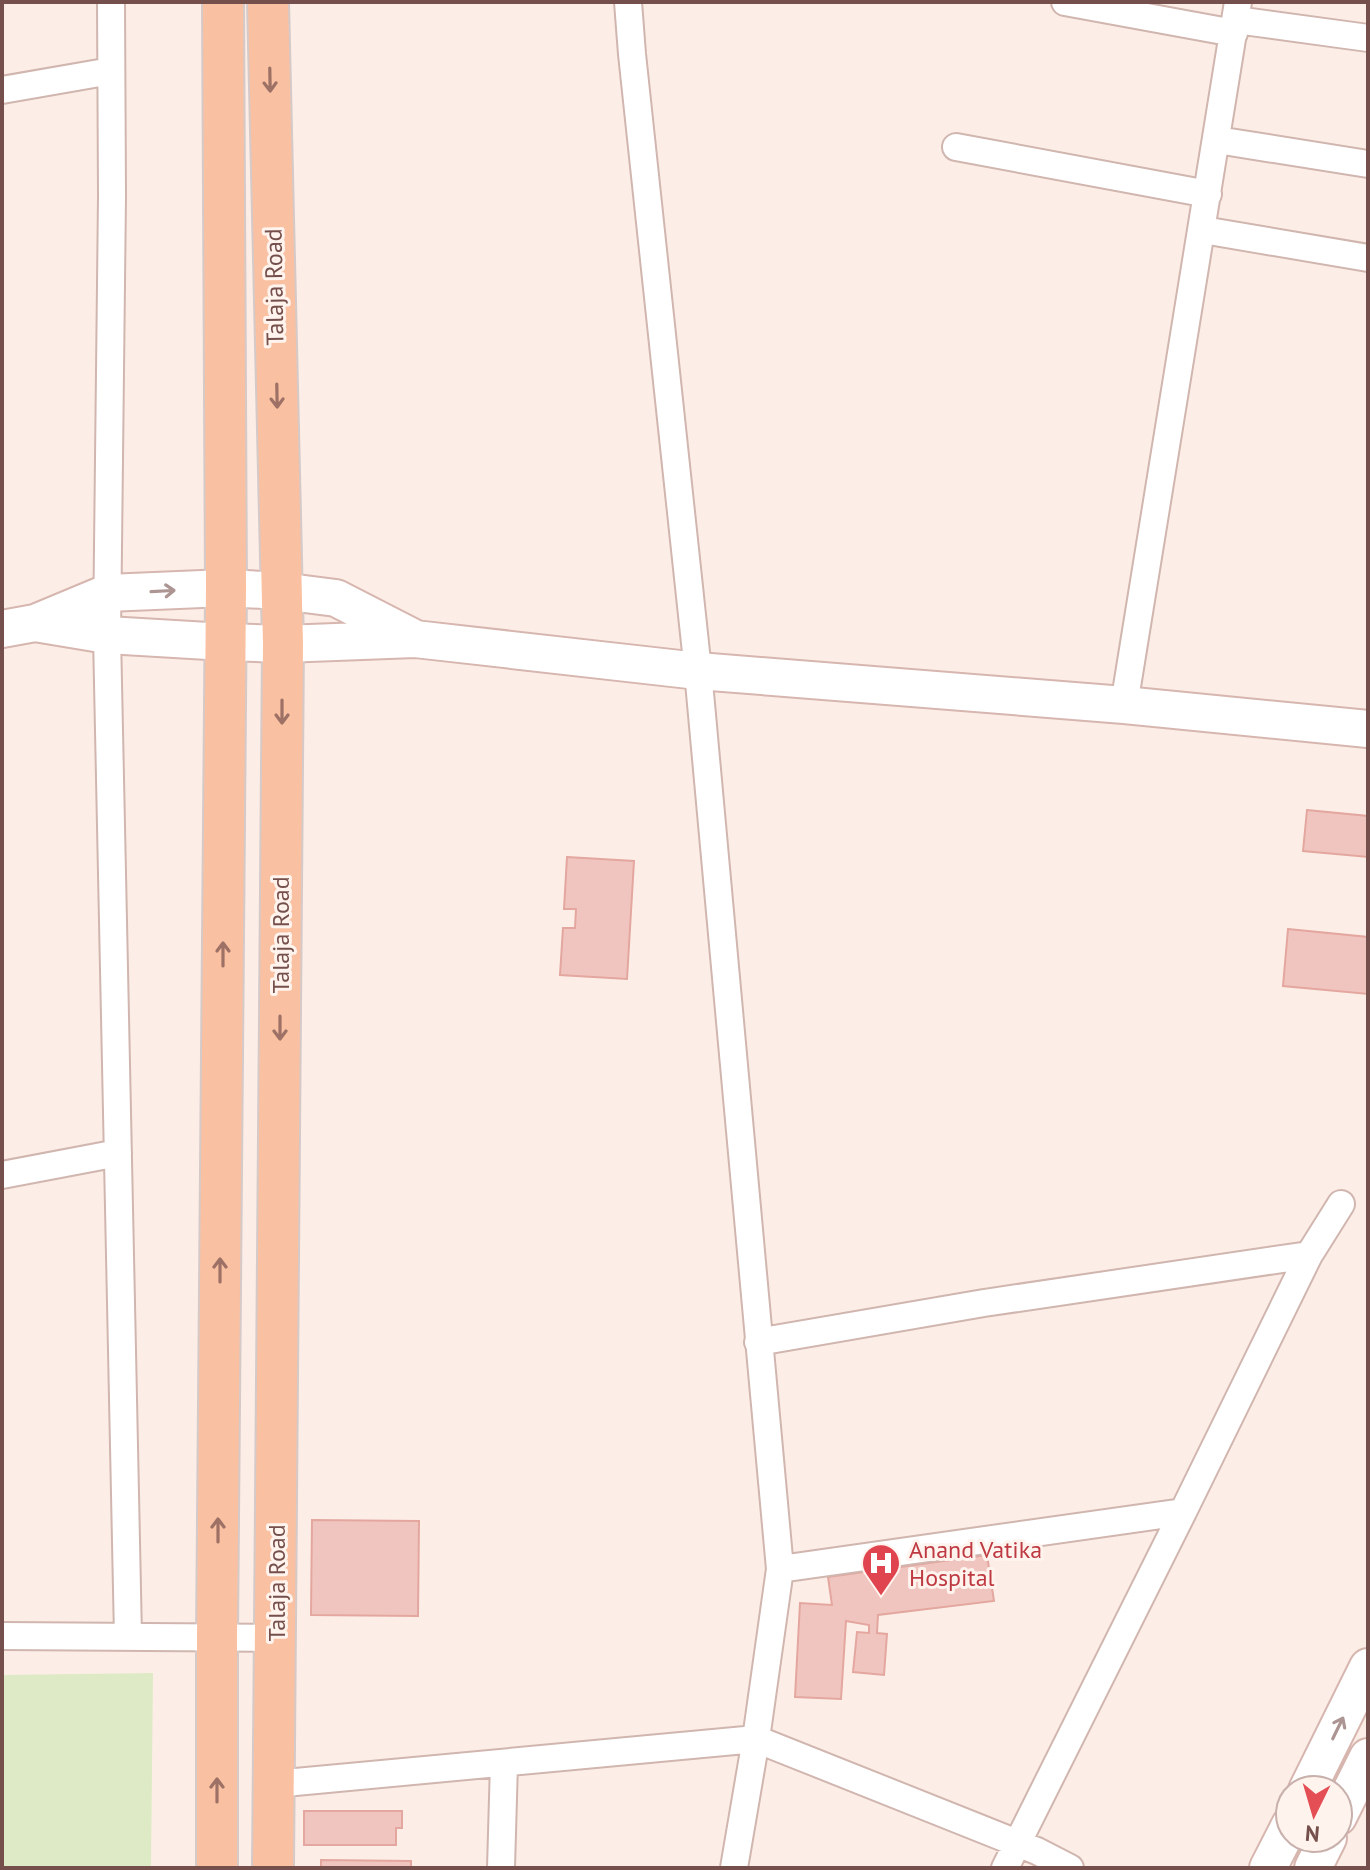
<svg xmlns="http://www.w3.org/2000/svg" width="1370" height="1870" font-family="'PT Sans',sans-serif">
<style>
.green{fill:#deeac5}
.building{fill:#f1c5bf;stroke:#e3a79f;stroke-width:2}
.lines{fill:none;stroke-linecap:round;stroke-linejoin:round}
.street-casing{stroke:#d0b6af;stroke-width:30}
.secondary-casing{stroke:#d6b6af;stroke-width:40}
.primary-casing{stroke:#d6cac9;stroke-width:44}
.street{stroke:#fff;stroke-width:26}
.secondary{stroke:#fff;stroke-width:36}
.primary{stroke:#f9c0a1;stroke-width:40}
.oneway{stroke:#9d7165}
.oneway2{stroke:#ac9593}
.labels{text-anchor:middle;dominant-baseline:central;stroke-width:6;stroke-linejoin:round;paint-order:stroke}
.street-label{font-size:24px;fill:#754f4b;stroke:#fff3ed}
.health-label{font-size:24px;fill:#be3a42;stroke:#fff3ed;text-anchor:start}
</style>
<rect width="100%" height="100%" fill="#fceee7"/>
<path class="green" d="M 153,1673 L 151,1868 L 2,1868 L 2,1675 Z"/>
<path class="building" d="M 1307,810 L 1368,816 L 1368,857 L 1303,851 Z
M 567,857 L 634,861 L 627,979 L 560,975 L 563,928 L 575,928 L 576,909 L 564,909 Z
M 1288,929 L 1368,937 L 1368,994 L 1283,986 Z
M 312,1520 L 419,1521 L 418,1616 L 311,1615 Z
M 987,1555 L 994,1601 L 878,1615 L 877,1633 L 887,1634 L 884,1675 L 853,1672 L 857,1632 L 869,1633 L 869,1625 L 846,1621 L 841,1699 L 795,1697 L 800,1603 L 832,1605 L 828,1577 Z
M 304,1811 L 402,1811 L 402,1828 L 396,1828 L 396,1845 L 304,1845 Z
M 321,1860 L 411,1861 L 411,1868 L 321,1868 Z"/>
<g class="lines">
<g class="street-casing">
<path id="street" d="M 111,2 L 112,196 L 107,635 L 128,1637
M 628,2 L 632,54 L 698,671 L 780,1569 L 756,1739 L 734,1868
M 1065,2 L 1234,33
M 1236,20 L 1368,38
M 2,90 L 111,71
M 1217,140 L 1368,164
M 956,147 L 1208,194
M 1203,230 L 1368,258
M 1124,705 L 1238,2
M 2,1175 L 118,1153
M 1309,1255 L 1341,1204
M 758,1342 L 984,1303 L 1309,1255 L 1183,1512 L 780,1569
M 2,1636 L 275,1638
M 274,1784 L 756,1739 L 1037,1851 L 1070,1868
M 501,1868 L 504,1763
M 1005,1868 L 1183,1512"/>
</g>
<g class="secondary-casing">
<path id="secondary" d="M 35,623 L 107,635 L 225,642 L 283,644 L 415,639 L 698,671 L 1124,705 L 1368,729
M 2,629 L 35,623 L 107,593 L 226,588 L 281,591 L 336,598 L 414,638
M 1307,1790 L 1368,1667
M 1338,1817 L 1368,1757
M 1268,1868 L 1290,1825
M 1313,1868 L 1328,1838"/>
</g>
<g class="primary-casing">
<path id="primary" d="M 268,2 L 283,644 L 273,1868
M 217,1868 L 217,1637 L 226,588 L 223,2"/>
</g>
<use href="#street" class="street"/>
<use href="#secondary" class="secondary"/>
<use href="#primary" class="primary"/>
</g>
<defs><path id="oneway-shaft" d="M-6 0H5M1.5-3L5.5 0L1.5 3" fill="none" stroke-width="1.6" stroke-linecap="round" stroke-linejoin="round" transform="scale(2)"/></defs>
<g class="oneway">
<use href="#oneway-shaft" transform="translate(270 80) rotate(89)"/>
<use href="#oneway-shaft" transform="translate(277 396) rotate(89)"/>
<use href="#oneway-shaft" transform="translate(282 712) rotate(90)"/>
<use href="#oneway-shaft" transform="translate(223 954) rotate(-90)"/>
<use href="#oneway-shaft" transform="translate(280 1028) rotate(90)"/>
<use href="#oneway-shaft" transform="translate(220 1270) rotate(-90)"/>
<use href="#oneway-shaft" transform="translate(218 1530) rotate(-90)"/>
<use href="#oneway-shaft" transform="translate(217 1790) rotate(-90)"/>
</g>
<g class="oneway2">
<use href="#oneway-shaft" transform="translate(163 591) rotate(-3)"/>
<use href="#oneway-shaft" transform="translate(1338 1728) rotate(-64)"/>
</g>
<defs>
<g id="hospital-pin" transform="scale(2)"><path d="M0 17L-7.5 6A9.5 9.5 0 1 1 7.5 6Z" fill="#e0444e" stroke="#fff3ed"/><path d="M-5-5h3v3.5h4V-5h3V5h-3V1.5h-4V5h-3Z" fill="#fff"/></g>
</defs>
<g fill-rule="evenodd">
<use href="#hospital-pin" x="881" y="1563"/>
</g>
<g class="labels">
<g class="street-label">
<text transform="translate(274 287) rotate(-91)">Talaja Road</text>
<text transform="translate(280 935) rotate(-90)">Talaja Road</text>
<text transform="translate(276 1583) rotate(-90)">Talaja Road</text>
</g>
<g class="health-label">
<text x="909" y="1549">Anand Vatika<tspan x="909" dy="28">Hospital</tspan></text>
</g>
</g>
<rect width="1370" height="1870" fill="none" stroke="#754f4b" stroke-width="8"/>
<g transform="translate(1314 1814) rotate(185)"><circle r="38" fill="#fff3ed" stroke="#c8b1ac" stroke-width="2"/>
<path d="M0-6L14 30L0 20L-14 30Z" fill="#e44e55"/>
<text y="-12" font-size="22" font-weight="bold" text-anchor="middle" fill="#754f4b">N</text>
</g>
</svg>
